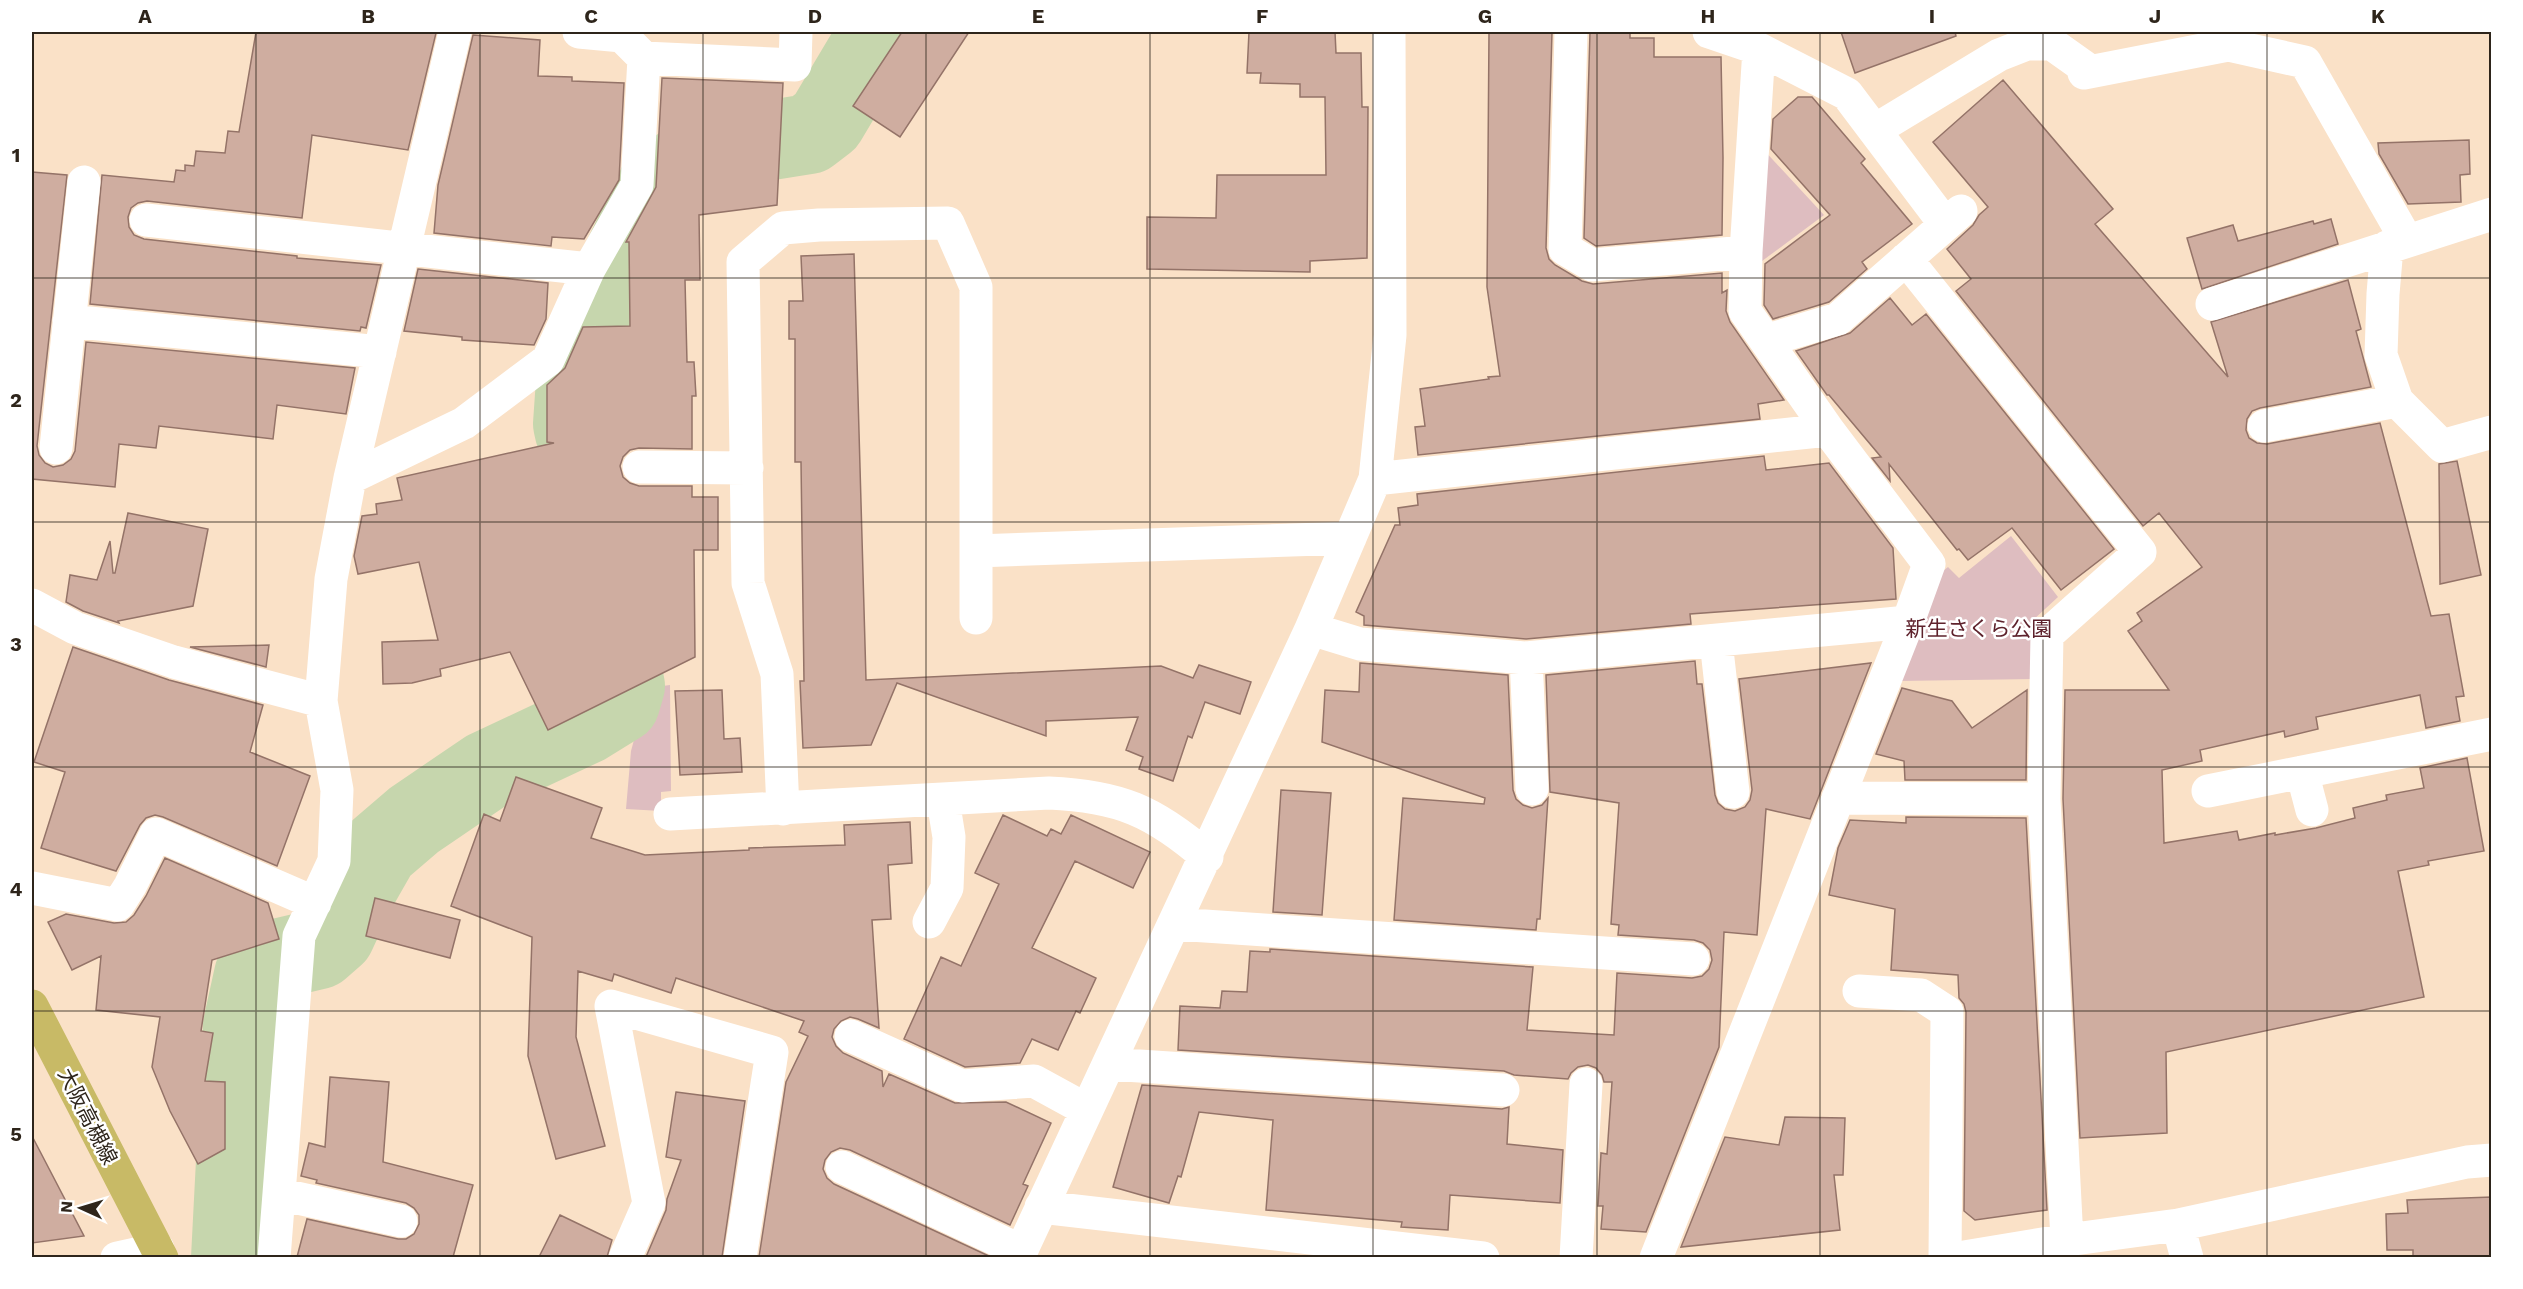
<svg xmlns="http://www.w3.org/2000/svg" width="2523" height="1289" font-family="'Work Sans','Noto Sans JP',sans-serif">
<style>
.green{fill:#debdc0}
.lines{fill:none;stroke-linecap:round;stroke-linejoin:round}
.river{stroke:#c6d6ad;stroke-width:80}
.building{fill:#cfada0;stroke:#947368;stroke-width:1.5}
.minor{stroke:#fff;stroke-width:33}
.major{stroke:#c8ba66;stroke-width:33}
.grid{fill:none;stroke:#2e251b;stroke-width:1.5;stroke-opacity:0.55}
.labels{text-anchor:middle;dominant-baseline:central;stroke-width:5;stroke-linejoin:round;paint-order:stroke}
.park-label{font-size:21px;fill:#5e222c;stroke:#fff}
.street-label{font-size:21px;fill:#2e251b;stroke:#fff}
.neatline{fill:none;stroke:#2e251b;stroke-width:2}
.grid-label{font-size:20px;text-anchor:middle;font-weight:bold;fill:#2e251b}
</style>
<rect width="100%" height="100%" fill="#fae1c7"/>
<path class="green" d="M 1761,147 L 1824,215 L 1758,264 Z
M 2011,536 L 2058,597 L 2032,621 L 2035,679 L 1898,681 L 1927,584 L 1948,567 L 1959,578 Z
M 670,685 L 671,791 L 661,792 L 661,811 L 626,809 L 631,751 L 648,688 Z"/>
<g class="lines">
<path class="river" d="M 575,433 L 573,424 L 578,352 L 659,182 L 698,155 L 721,148 L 809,134 L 826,121 L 879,32
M 231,1258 L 243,1025 L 254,975 L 264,962 L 319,949 L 335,935 L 355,892 L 379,850 L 414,820 L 486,771 L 586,724 L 620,703 L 625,686 L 605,585"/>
</g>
<path class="building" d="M 256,32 L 436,33 L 408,150 L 312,135 L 302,218 L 147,201 L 138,203 L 131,208 L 128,217 L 129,227 L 134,235 L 144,239 L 297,256 L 297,258 L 381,265 L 366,328 L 361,327 L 360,331 L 90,304 L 102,175 L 174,182 L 176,170 L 185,171 L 185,165 L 194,166 L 196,151 L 225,153 L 228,131 L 239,132 Z
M 902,32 L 969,32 L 900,137 L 853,106 Z
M 1249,32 L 1335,32 L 1336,53 L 1361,53 L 1362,107 L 1368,107 L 1367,258 L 1310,261 L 1310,272 L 1147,269 L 1147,217 L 1216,218 L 1217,175 L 1326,175 L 1325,97 L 1300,97 L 1300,84 L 1260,83 L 1261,73 L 1247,73 Z
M 1489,32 L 1552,32 L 1546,248 L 1549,259 L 1555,265 L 1582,281 L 1593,284 L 1722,273 L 1722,293 L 1727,290 L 1726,311 L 1730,322 L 1784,400 L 1758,404 L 1760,419 L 1418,455 L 1415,427 L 1425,426 L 1420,389 L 1489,379 L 1488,377 L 1500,376 L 1487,287 Z
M 1590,32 L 1630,32 L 1630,38 L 1654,38 L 1654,57 L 1721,57 L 1723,158 L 1722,235 L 1596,246 L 1584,238 Z
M 1841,32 L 1955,32 L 1956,36 L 1855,73 Z
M 473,35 L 540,40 L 538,76 L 572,77 L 572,81 L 624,83 L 619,180 L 584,239 L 552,237 L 551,246 L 434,233 L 438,185 Z
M 662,78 L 783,83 L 777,205 L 699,215 L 700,280 L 685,280 L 687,362 L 694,362 L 696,396 L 692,396 L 692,449 L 639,448 L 630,450 L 623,457 L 620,466 L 623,477 L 630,483 L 639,486 L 692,486 L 692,497 L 718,497 L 718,550 L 694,550 L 695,657 L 548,730 L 510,652 L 440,669 L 441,676 L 412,683 L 383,684 L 382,642 L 438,640 L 419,562 L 358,574 L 354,556 L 362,516 L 377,514 L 376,504 L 402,500 L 397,478 L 554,443 L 547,442 L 547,385 L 565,368 L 583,327 L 630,326 L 629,242 L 626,242 L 656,187 Z
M 2003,80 L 2113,209 L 2095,224 L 2228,377 L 2211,322 L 2348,280 L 2361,329 L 2356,331 L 2371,387 L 2260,408 L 2252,411 L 2247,419 L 2246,430 L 2249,438 L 2257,443 L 2267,444 L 2380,423 L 2431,616 L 2449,614 L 2464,696 L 2456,697 L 2460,721 L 2426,728 L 2420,695 L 2316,717 L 2318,729 L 2285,737 L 2284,731 L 2200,750 L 2202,761 L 2162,770 L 2164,843 L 2237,831 L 2239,840 L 2275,833 L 2275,835 L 2316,828 L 2355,818 L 2353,808 L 2387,800 L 2386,795 L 2424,788 L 2420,768 L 2467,758 L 2484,851 L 2428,861 L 2429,865 L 2398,871 L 2424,997 L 2166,1052 L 2167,1133 L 2080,1138 L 2063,799 L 2065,690 L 2169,690 L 2128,631 L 2142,621 L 2137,613 L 2202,567 L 2159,513 L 2143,526 L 1956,291 L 1971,279 L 1947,249 L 1973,225 L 1979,215 L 1988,207 L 1933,142 Z
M 1798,97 L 1812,97 L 1865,159 L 1861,163 L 1912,224 L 1862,262 L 1867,269 L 1829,302 L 1773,319 L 1764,305 L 1765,264 L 1830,215 L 1771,149 L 1773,119 Z
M 2469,140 L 2470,174 L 2460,175 L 2461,202 L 2408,204 L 2379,154 L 2378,143 Z
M 32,172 L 67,175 L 37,446 L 39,455 L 45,463 L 53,467 L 63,465 L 71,459 L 75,451 L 86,342 L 355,368 L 346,414 L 277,405 L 273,439 L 159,426 L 156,448 L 119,444 L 115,487 L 32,479 Z
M 2331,219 L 2338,244 L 2202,289 L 2187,238 L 2233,225 L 2238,241 L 2313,221 L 2314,224 Z
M 854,254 L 866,680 L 1161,666 L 1193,678 L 1199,665 L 1251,682 L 1240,714 L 1205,702 L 1192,738 L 1188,736 L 1173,781 L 1139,769 L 1143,757 L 1126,750 L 1138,717 L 1046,721 L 1046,736 L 897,683 L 871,745 L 803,748 L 800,681 L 804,681 L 801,462 L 795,462 L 795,339 L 789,339 L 789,301 L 803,301 L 801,256 Z
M 418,269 L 548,283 L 546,319 L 534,345 L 462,340 L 462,337 L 404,331 Z
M 1890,298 L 1912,325 L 1926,314 L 2114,549 L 2061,590 L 2012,528 L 1968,560 L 1959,549 L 1957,550 L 1889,464 L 1890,481 L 1872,458 L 1881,457 L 1829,395 L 1827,395 L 1796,351 L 1850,333 Z
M 1764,456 L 1766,470 L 1829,463 L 1893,548 L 1896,599 L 1690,614 L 1691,624 L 1526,639 L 1364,625 L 1364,616 L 1356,612 L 1395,525 L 1400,525 L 1398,508 L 1418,505 L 1417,494 Z
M 2457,461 L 2481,575 L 2440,584 L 2439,464 Z
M 128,513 L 208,529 L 193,606 L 118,621 L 119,623 L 83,611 L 66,602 L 70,575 L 97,580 L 110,541 L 113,573 L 115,573 Z
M 269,645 L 266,667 L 190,647 Z
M 73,647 L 169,680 L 263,705 L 250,752 L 310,776 L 277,866 L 163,817 L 155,815 L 146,818 L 140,825 L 116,871 L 41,848 L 65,772 L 34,762 Z
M 1695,661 L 1697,684 L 1702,684 L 1715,795 L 1718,803 L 1725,809 L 1735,811 L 1745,807 L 1750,800 L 1752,790 L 1739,679 L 1871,663 L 1810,819 L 1766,809 L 1757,935 L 1724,932 L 1719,1047 L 1646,1232 L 1601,1229 L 1603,1206 L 1598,1206 L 1601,1153 L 1607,1154 L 1612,1082 L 1604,1082 L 1602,1075 L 1596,1068 L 1588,1065 L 1578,1067 L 1571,1073 L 1568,1079 L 1514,1075 L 1504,1071 L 1178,1050 L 1180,1006 L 1220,1008 L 1222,991 L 1247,992 L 1250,951 L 1270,952 L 1270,949 L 1533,967 L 1527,1030 L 1614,1035 L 1617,973 L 1692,978 L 1702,976 L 1709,969 L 1712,960 L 1710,950 L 1703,943 L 1694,940 L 1618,935 L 1619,925 L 1611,924 L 1619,803 L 1550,792 L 1546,675 Z
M 1360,663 L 1508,675 L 1513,790 L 1516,799 L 1523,805 L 1532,808 L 1542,805 L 1548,798 L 1540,919 L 1537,919 L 1536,930 L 1394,920 L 1403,798 L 1484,804 L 1485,798 L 1322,742 L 1325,690 L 1359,692 Z
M 1902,688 L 1952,701 L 1972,728 L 2027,690 L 2026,780 L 1905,780 L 1904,761 L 1876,754 Z
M 722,690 L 724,739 L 740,738 L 742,772 L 680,775 L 675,691 Z
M 516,777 L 602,808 L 591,838 L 645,855 L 749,850 L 749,848 L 845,845 L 844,825 L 910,822 L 912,863 L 888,865 L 891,919 L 872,920 L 879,1028 L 858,1019 L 850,1017 L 841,1021 L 834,1029 L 832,1037 L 836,1046 L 843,1053 L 882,1071 L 883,1087 L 889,1074 L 955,1103 L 1006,1102 L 1051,1123 L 1023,1184 L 1028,1186 L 1010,1225 L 850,1150 L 840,1148 L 831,1152 L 825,1160 L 823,1169 L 827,1178 L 834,1184 L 991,1257 L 759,1257 L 786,1082 L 808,1036 L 799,1032 L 804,1021 L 676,978 L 671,993 L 614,974 L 612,981 L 578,971 L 576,1037 L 605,1146 L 556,1159 L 528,1056 L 532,937 L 451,906 L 484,814 L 500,821 Z
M 1281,790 L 1331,793 L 1322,915 L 1273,912 Z
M 1003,815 L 1047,836 L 1051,829 L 1061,834 L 1071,815 L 1150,852 L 1133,888 L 1075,861 L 1032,948 L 1096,978 L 1080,1013 L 1076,1011 L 1058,1050 L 1032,1039 L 1020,1063 L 965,1067 L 904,1039 L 941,957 L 961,966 L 999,884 L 975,873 Z
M 1906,817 L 2026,818 L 2047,1210 L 1975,1220 L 1964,1211 L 1966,1012 L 1964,1004 L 1959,998 L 1958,975 L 1891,970 L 1895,909 L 1829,895 L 1838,848 L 1850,820 L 1906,823 Z
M 165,858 L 268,903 L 279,939 L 212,960 L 201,1031 L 213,1033 L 205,1081 L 225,1082 L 225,1149 L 198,1164 L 170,1111 L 152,1067 L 160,1017 L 96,1010 L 101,956 L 72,970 L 48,922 L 66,914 L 114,923 L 126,922 L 134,915 L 146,896 Z
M 375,898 L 460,920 L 450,958 L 366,936 Z
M 330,1077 L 389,1082 L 383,1162 L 473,1185 L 453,1257 L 297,1257 L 307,1219 L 398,1239 L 406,1239 L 414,1234 L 419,1224 L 419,1215 L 414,1208 L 406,1203 L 316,1183 L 317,1180 L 301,1176 L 309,1143 L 325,1147 Z
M 1142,1085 L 1502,1109 L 1509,1107 L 1507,1144 L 1563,1150 L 1560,1203 L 1450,1195 L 1448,1230 L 1401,1227 L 1402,1222 L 1266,1210 L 1273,1120 L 1199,1112 L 1181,1177 L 1178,1176 L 1169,1203 L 1113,1187 Z
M 676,1092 L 745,1101 L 722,1257 L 646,1257 L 666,1210 L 667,1199 L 681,1160 L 666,1157 Z
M 1785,1117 L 1845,1118 L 1843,1175 L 1834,1175 L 1840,1230 L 1681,1247 L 1725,1137 L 1779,1145 Z
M 32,1136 L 84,1236 L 32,1243 Z
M 2492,1197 L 2492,1257 L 2413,1257 L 2413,1250 L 2387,1250 L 2386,1214 L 2408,1213 L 2407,1200 Z
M 560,1215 L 612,1240 L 607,1257 L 539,1257 Z"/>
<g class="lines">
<path class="minor" d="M 1571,32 L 1565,249 L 1592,265 L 1746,252
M 1709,32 L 1759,49 L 1847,94 L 1945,224
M 644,58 L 795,65 L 796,32
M 2084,73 L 2228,45 L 2305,62 L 2407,241
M 1875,130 L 1999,55 L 2027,44 L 2052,44 L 2090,71
M 146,220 L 589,269
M 2387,247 L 2383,294 L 2381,355 L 2397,401 L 2442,446 L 2492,432
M 1906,259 L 2140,552 L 2047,635 L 2044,799 L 2067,1240
M 2212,304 L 2492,214
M 69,321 L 380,352
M 1768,340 L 1838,319 L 1961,211
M 2264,426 L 2397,401
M 56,448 L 84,182
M 639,467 L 747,468
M 350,478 L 464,423 L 548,360 L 589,269 L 637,185 L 644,58 L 622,36 L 579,32
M 1375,479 L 1828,430
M 976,551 L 1350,538
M 32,605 L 75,628 L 174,662 L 321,701
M 1311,629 L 1360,644 L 1526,658 L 1908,622
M 1716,641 L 1733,792
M 1526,658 L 1532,789
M 2302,772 L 2312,810
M 2208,791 L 2492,734
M 1838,798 L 2044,799
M 783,809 L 777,674 L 748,583 L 743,262 L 783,228 L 819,225 L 948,223 L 976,287 L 976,618
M 670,814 L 1049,793 C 1119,796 1154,811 1207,857
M 32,888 L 118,905 L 130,886 L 156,834 L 315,903
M 929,922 L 947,888 L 949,837 L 943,800
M 1175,924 L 1693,959
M 1859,991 L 1921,995 L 1947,1012 L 1945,1258
M 851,1036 L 962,1086 L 1034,1081 L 1087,1110
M 1109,1064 L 1503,1090
M 842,1167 L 1021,1251
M 279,1194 L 401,1221
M 1041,1207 L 1483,1258
M 2178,1225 L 2187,1258
M 117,1258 L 158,1249
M 274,1258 L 299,936 L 334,861 L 337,790 L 321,701 L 331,579 L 350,478 L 455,32
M 625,1258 L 649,1203 L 611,1006 L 772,1052 L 740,1258
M 1018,1258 L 1311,629 L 1375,479 L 1390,335 L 1389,32
M 1576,1258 L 1586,1084
M 1656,1258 L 1908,622 L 1929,564 L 1828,430 L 1745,311 L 1746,252 L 1759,49
M 1958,1258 L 2067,1240 L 2178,1225 L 2467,1162 L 2492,1160"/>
<path class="major" d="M 32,1006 L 162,1258"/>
</g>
<path class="grid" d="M 256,32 L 256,1258M 480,32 L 480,1258M 703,32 L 703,1258M 926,32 L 926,1258M 1150,32 L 1150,1258M 1373,32 L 1373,1258M 1597,32 L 1597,1258M 1820,32 L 1820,1258M 2043,32 L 2043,1258M 2267,32 L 2267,1258M 32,278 L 2492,278M 32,522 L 2492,522M 32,767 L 2492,767M 32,1011 L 2492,1011"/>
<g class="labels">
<g class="park-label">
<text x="1979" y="628">新生さくら公園</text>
</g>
<g class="street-label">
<text transform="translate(88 1116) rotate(63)">大阪高槻線</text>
</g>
</g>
<rect width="2523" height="1289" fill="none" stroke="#ffffff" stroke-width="66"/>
<g transform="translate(81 1208) rotate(274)" stroke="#ffffff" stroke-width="4.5" paint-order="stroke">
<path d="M0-4.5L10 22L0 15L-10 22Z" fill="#2e251b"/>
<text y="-9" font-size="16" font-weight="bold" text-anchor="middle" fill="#2e251b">N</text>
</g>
<rect x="33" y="33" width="2457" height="1223" class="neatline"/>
<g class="grid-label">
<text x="145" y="23">A</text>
<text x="368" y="23">B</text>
<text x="591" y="23">C</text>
<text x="815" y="23">D</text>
<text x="1038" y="23">E</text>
<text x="1262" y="23">F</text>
<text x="1485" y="23">G</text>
<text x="1708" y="23">H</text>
<text x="1932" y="23">I</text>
<text x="2155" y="23">J</text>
<text x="2378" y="23">K</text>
<text x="16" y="162">1</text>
<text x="16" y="407">2</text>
<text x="16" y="651">3</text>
<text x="16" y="896">4</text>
<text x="16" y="1141">5</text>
</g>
</svg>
